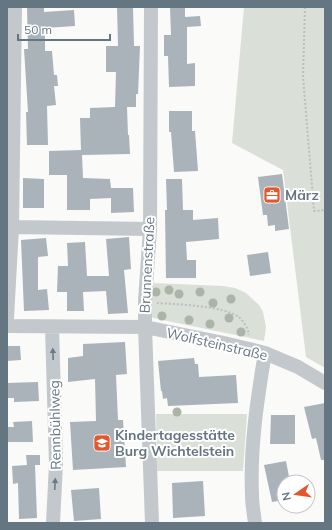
<svg xmlns="http://www.w3.org/2000/svg" width="332" height="530" font-family="Mulish,sans-serif">
<style>
.green{fill:#dadfd7}
.building{fill:#aab3b9}
.lines{fill:none;stroke-linecap:round;stroke-linejoin:round}
.path{stroke:#bbbfc2;stroke-width:2;stroke-dasharray:2 2;stroke-linecap:butt}
.minor{stroke:#c3c8cc;stroke-width:14}
.tree{fill:#aab4a7}
.oneway{fill:#6a7a87}
.labels{text-anchor:middle;dominant-baseline:central;stroke-width:4;stroke-linejoin:round;paint-order:stroke}
.poi-label{font-size:14px;font-weight:bold;fill:#657683;stroke:#fff;text-anchor:start}
.street-label{font-size:14px;fill:#657683;stroke:#fff}
</style>
<rect width="100%" height="100%" fill="#fafaf8"/>
<path class="green" d="M 244,7 L 325,7 L 325,368 L 306,357 L 283,170 L 232,143 Z
M 152,283 L 223,286 L 235,288 L 246,293 L 259,305 L 263,312 L 266,327 L 264,341 L 153,318 L 152,317 Z
M 156,414 L 247,414 L 243,471 L 157,471 Z"/>
<path class="building" d="M 27,7 L 44,7 L 44,12 L 74,10 L 75,26 L 45,28 L 45,51 L 52,51 L 54,75 L 57,75 L 58,86 L 54,86 L 56,105 L 47,106 L 48,145 L 27,145 L 26,112 L 28,112 L 24,49 L 28,49 Z
M 117,7 L 133,7 L 134,46 L 140,46 L 138,94 L 136,94 L 136,107 L 127,107 L 128,135 L 129,135 L 130,154 L 82,155 L 83,178 L 110,179 L 111,188 L 133,188 L 134,212 L 111,213 L 111,198 L 90,199 L 90,210 L 67,210 L 67,175 L 49,175 L 49,151 L 81,150 L 80,118 L 90,118 L 90,108 L 115,107 L 116,72 L 106,72 L 106,46 L 118,46 Z
M 170,7 L 185,7 L 185,17 L 200,16 L 201,26 L 187,27 L 187,64 L 195,63 L 195,86 L 169,87 L 168,56 L 164,56 L 164,35 L 171,35 Z
M 169,111 L 192,111 L 192,131 L 195,131 L 198,171 L 174,172 L 171,132 L 169,132 Z
M 282,174 L 289,229 L 275,231 L 275,225 L 268,226 L 267,215 L 263,215 L 258,177 Z
M 23,178 L 44,179 L 44,208 L 23,208 Z
M 166,179 L 182,179 L 183,210 L 193,210 L 193,220 L 218,218 L 219,239 L 186,242 L 187,260 L 196,260 L 196,278 L 166,278 L 165,210 L 167,210 Z
M 129,237 L 131,269 L 124,270 L 128,313 L 108,314 L 106,291 L 83,292 L 84,311 L 67,311 L 67,292 L 57,292 L 58,266 L 68,266 L 67,243 L 85,242 L 87,276 L 109,276 L 106,239 Z
M 46,238 L 48,256 L 38,257 L 38,290 L 47,289 L 49,310 L 24,311 L 21,240 Z
M 268,252 L 271,273 L 250,276 L 247,255 Z
M 125,342 L 127,374 L 116,375 L 118,420 L 123,420 L 126,467 L 73,470 L 70,422 L 96,421 L 95,379 L 68,382 L 68,358 L 83,356 L 83,344 Z
M 7,346 L 20,346 L 21,360 L 7,361 Z
M 194,358 L 195,364 L 198,364 L 199,377 L 236,375 L 238,403 L 168,406 L 167,398 L 163,399 L 162,391 L 161,391 L 158,361 Z
M 38,382 L 39,401 L 14,402 L 14,398 L 7,398 L 7,383 Z
M 325,403 L 325,460 L 321,460 L 316,438 L 312,439 L 304,407 Z
M 271,415 L 295,415 L 295,444 L 270,444 Z
M 32,421 L 33,442 L 7,442 L 7,427 L 14,427 L 13,422 Z
M 26,455 L 40,455 L 40,465 L 35,465 L 37,518 L 19,519 L 18,483 L 13,484 L 12,466 L 27,465 Z
M 286,461 L 290,482 L 284,482 L 284,500 L 272,502 L 264,465 Z
M 203,481 L 205,516 L 173,518 L 172,483 Z
M 99,488 L 101,519 L 74,521 L 71,490 Z"/>
<g class="lines">
<path class="path" d="M 305,7 L 303,76 L 314,211 L 325,210
M 157,303 C 176,304 224,306 239,317 C 244,322 248,328 249,335"/>
<path class="minor" d="M 151,7 L 150,229 L 145,301 L 145,327 L 152,523
M 12,227 L 150,229
M 7,318 L 12,227 L 15,7
M 7,326 L 145,327 L 224,343 L 265,353 L 298,367 L 325,383
M 52,327 L 56,464 L 53,523
M 255,523 C 254,514 252,505 252,495 C 250,448 257,400 265,353"/>
</g>
<g class="tree">
<circle cx="169" cy="290" r="4.5"/>
<circle cx="156" cy="292" r="4.5"/>
<circle cx="200" cy="292" r="4.5"/>
<circle cx="179" cy="294" r="4.5"/>
<circle cx="231" cy="299" r="4.5"/>
<circle cx="213" cy="303" r="4.5"/>
<circle cx="162" cy="316" r="4.5"/>
<circle cx="229" cy="318" r="4.5"/>
<circle cx="189" cy="320" r="4.5"/>
<circle cx="210" cy="324" r="4.5"/>
<circle cx="241" cy="332" r="4.5"/>
<circle cx="177" cy="412" r="4.5"/>
</g>
<defs><path id="oneway-solid" d="M-6-.8H1V-3.2L6.5 0L1 3.2V.8H-6Z"/></defs>
<g class="oneway">
<use href="#oneway-solid" transform="translate(53 354) rotate(-92)"/>
<use href="#oneway-solid" transform="translate(55 484) rotate(-87)"/>
</g>
<defs>
<g id="office-square" transform="scale(0.9)"><rect x="-9" y="-9" width="18" height="18" rx="4" fill="#e4572e" stroke="#fff"/><path d="M-6-3h4V-5.5h4V-3h4V5H-6ZM-1-4.5V-3h2v-1.5ZM-6 0V1H6V0Z" fill="#fff"/></g>
<g id="school-square" transform="scale(0.9)"><rect x="-9" y="-9" width="18" height="18" rx="4" fill="#e4572e" stroke="#fff"/><path d="M0-5L7-2L0 1L-7-2ZM-4 1L0 2.5L4 1V4Q0 6-4 4Z" fill="#fff"/></g>
</defs>
<g fill-rule="evenodd">
<use href="#office-square" x="272" y="195"/>
<use href="#school-square" x="102" y="443"/>
</g>
<g class="labels">
<g class="poi-label">
<text x="285" y="195">März</text>
<text x="115" y="435">Kindertagesstätte<tspan x="115" dy="16">Burg Wichtelstein</tspan></text>
</g>
<g class="street-label">
<text transform="translate(147 265) rotate(-87)">Brunnenstraße</text>
<text transform="translate(217 344) rotate(13)">Wolfsteinstraße</text>
<text transform="translate(55 425) rotate(-91)">Rennbühlweg</text>
</g>
</g>
<rect width="332" height="530" fill="none" stroke="#657683" stroke-width="16"/>
<g transform="translate(296 494) rotate(257)"><circle r="19" fill="#ffffff" stroke="#c1c8cd"/>
<path d="M0-3L7 15L0 10L-7 15Z" fill="#e4572e"/>
<text y="-6" font-size="11" font-weight="bold" text-anchor="middle" fill="#657683">N</text>
</g>
<path d="M18 34v6h92v-6" fill="none" stroke="#657683" stroke-width="2"/>
<text x="24" y="34" font-size="12" fill="#657683" stroke="#ffffff" stroke-width="3" paint-order="stroke">50 m</text>
</svg>
